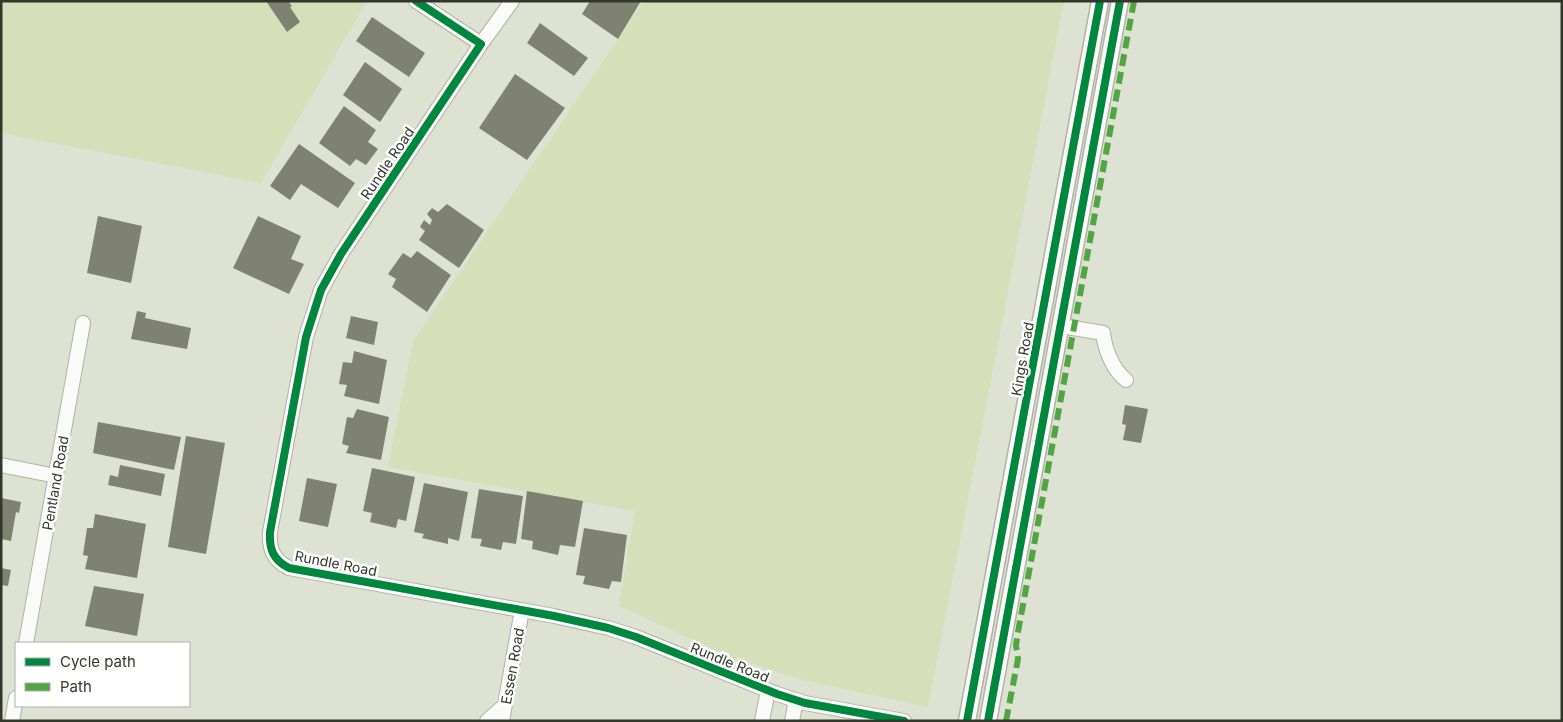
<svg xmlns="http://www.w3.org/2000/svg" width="1563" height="722" font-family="Inter,sans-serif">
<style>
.green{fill:#d5dfb9}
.building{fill:#7f8271}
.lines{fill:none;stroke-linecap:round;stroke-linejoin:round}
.minor-casing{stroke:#afb2a5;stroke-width:16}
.major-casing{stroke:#afb2a5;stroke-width:19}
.minor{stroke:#fafbf8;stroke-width:14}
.major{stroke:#fafbf8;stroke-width:16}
.quiet{stroke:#52a543;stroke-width:6;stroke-dasharray:12 6;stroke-linecap:butt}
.cycleway-casing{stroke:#fff;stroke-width:11}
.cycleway{stroke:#00873e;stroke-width:8}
.labels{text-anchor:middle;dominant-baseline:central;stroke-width:5;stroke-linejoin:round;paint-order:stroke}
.street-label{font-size:14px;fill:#33362b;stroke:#fff}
</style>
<rect width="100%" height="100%" fill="#dee2d2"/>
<path class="green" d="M 1,1 L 367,1 L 261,183 L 1,133 Z
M 644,1 L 1064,1 L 928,707 L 803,680 L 731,657 L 619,606 L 635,511 L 388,467 L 413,341 Z"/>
<path class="building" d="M 266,1 L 288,1 L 292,6 L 290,7 L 300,22 L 287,32 Z
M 590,1 L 641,1 L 618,39 L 582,14 Z
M 372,17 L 425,53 L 409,77 L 356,41 Z
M 540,23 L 588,58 L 574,76 L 527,43 Z
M 365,62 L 402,89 L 380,122 L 343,95 Z
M 515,74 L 565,108 L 527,160 L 479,128 Z
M 344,106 L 376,130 L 368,142 L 378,149 L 366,165 L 356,159 L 350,166 L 319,143 Z
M 299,144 L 355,183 L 338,208 L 301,184 L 290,200 L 270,186 Z
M 447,204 L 484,230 L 459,268 L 419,240 L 425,231 L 420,227 L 424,220 L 430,225 L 432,220 L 427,214 L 432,208 L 438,212 Z
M 98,216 L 142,226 L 131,283 L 87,273 Z
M 258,216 L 301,236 L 291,259 L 304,264 L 289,294 L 233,268 Z
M 417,251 L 451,275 L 427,312 L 392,287 L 396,279 L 388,274 L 403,253 L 411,258 Z
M 137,311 L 146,313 L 145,318 L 191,328 L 187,349 L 131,339 Z
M 351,316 L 378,322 L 374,345 L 346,338 Z
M 354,351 L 387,360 L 379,404 L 344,396 L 347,385 L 339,384 L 343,362 L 352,363 Z
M 1125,405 L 1148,409 L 1141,443 L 1123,440 L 1126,425 L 1122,424 Z
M 357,409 L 389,417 L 381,460 L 346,453 L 349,446 L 342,444 L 347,417 L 353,418 Z
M 98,422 L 181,437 L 174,470 L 93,453 Z
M 186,436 L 225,443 L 206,554 L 168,547 Z
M 120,465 L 165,474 L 161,496 L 108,485 L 110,475 L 118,477 Z
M 372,468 L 415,477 L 406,521 L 398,519 L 396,528 L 370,522 L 372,513 L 363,511 Z
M 307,478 L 337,484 L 328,527 L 299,521 Z
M 424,483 L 468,492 L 459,541 L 448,538 L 448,544 L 422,538 L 424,534 L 414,532 Z
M 479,489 L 523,496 L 516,544 L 503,542 L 501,550 L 480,546 L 482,539 L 471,538 Z
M 527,491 L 583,501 L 575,547 L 560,545 L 558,555 L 532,549 L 533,541 L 521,539 Z
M 1,498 L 21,502 L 19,513 L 16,512 L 11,541 L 1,539 Z
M 95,514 L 146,524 L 137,578 L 85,569 L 88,556 L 83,555 L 87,528 L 93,528 Z
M 584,528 L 627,535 L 621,582 L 612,581 L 609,589 L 583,584 L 585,576 L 576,575 Z
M 1,568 L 11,570 L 8,586 L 1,585 Z
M 94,586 L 144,594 L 137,636 L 85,626 Z"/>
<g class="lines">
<g class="minor-casing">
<path id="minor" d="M 416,1 L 481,44 L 341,254 L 321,290 L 306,337 L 270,532 C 269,549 273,560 289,568 L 554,616 L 608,628 L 636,637 L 777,694 L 805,703 L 904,721
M 481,44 L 512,1
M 1061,326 L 1103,333 C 1105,350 1113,370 1126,380
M 1,465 L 56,476
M 26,643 L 83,323
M 12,721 L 16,698
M 487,721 L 505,705
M 502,721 L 522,610
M 762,721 L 768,690
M 792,721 L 796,700"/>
</g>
<g class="major-casing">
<path id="major" d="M 967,721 L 1100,1
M 988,721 L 1120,1"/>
</g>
<use href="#minor" class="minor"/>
<use href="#major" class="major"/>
<path class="quiet" d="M 1006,721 L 1018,659 L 1016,645 L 1018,632 L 1134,1"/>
<g class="cycleway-casing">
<path id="cycleway" d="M 416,1 L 481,44 L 341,254 L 321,290 L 306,337 L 270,532 C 269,549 273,560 289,568 L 554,616 L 608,628 L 636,637 L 777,694 L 805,703 L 904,721
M 967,721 L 1100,1
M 988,721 L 1120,1"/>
</g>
<use href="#cycleway" class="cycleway"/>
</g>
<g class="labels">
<g class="street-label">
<text transform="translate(387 163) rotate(-56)">Rundle Road</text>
<text transform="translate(1022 359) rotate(-80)">Kings Road</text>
<text transform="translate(55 483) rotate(-80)">Pentland Road</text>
<text transform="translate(336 563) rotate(11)">Rundle Road</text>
<text transform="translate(730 662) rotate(22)">Rundle Road</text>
<text transform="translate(512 666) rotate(-80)">Essen Road</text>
</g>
</g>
<rect width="1563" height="722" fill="none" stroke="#33362b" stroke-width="5"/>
<rect x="15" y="642" width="175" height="65" fill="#ffffff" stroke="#adafaa"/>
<rect x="25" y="658" width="25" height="8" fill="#00873e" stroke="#adafaa"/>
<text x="60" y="667" font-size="15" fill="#33362b">Cycle path</text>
<rect x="25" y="683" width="25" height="8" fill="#52a543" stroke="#adafaa"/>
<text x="60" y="692" font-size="15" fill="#33362b">Path</text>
</svg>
